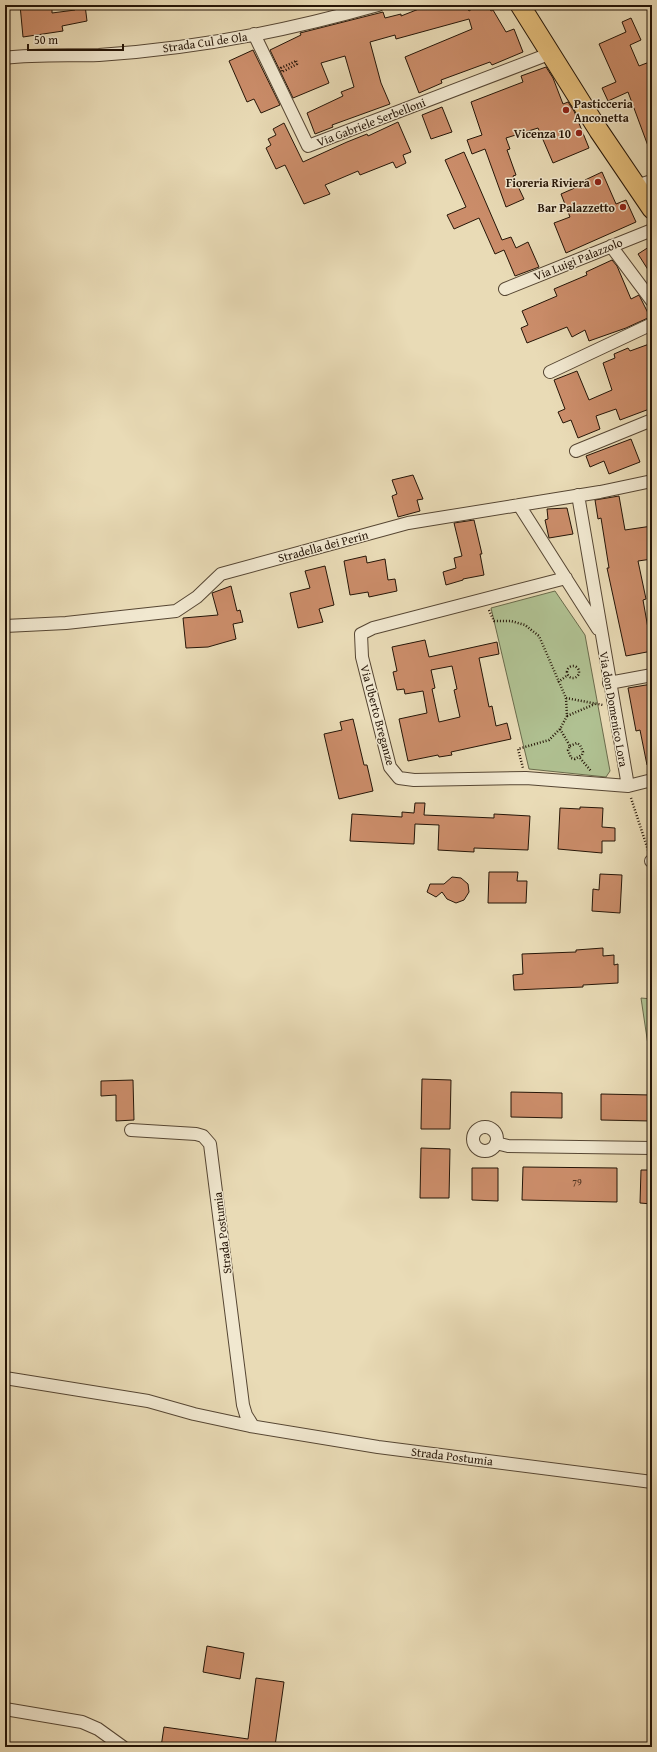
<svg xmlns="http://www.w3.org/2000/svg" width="657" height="1752" font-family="'Gentium Book Plus',serif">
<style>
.green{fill:#b0c192;stroke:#6a6b4c}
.building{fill:#cb8d6a;stroke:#251507;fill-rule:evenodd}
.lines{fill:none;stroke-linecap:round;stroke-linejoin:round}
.street-casing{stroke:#564633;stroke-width:14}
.primary-casing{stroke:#251507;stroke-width:21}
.path{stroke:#251507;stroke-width:2.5;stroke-dasharray:1 2;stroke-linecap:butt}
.street{stroke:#f1e8d0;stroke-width:12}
.primary{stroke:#e4be7b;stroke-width:19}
.rail-casing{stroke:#251507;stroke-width:4.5}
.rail{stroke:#f1e8d0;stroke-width:3;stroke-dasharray:9;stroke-linecap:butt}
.poi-dot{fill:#8f2418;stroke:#f1e8d0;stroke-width:1.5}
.labels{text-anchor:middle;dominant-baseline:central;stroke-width:3;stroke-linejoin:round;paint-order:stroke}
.number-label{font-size:10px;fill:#4e3320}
.street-label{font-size:12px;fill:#251507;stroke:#f1e8d0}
.poi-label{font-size:12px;font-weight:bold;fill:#251507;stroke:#f1e8d0;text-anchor:end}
</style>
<rect width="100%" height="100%" fill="#e9dbb6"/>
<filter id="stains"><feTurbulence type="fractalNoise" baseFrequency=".005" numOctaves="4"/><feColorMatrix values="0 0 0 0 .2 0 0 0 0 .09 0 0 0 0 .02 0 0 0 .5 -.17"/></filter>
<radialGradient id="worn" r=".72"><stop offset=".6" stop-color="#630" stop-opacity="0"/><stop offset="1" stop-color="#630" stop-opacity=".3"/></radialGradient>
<path class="green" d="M 555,591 L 585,635 L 610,771 L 606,777 L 529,769 L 491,608 Z
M 641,998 L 652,999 L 652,1065 L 651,1065 Z"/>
<path class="building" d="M 20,5 L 52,5 L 52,13 L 75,10 L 75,5 L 85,5 L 87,21 L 62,26 L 63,31 L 23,37 Z
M 429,5 L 465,5 L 469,11 L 478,5 L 487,5 L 491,11 L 493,10 L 506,32 L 514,29 L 523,52 L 492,65 L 490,62 L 441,80 L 442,83 L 419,93 L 405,57 L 472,29 L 469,19 L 396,39 L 395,35 L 370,42 L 381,83 L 390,104 L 332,125 L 333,127 L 315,134 L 307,113 L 343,96 L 341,92 L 354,87 L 345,56 L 321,63 L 329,83 L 293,98 L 270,50 L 301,35 L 300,33 L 383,12 L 385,18 L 401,14 L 401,16 Z
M 631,18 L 641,40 L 630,45 L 639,66 L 652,61 L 651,154 L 628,92 L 608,101 L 602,88 L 616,82 L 599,44 L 626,32 L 622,22 Z
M 253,50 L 280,105 L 261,113 L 254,99 L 247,102 L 229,61 Z
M 546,67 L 553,78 L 563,104 L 568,102 L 574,111 L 589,148 L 553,163 L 538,128 L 506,138 L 510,149 L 507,150 L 516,175 L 513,176 L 524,199 L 506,207 L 485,149 L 472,154 L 467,140 L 482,135 L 471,102 L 523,82 L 521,76 Z
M 442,107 L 452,132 L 431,139 L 422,115 Z
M 398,122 L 411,152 L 403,155 L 406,163 L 396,168 L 393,162 L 360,175 L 358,171 L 325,185 L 330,194 L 304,204 L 285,165 L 276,169 L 266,148 L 271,145 L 268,139 L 276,135 L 273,129 L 284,123 L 303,162 L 347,142 L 367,134 L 368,136 Z
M 464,152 L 502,240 L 511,237 L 516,248 L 528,242 L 539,267 L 515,276 L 504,250 L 495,254 L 479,218 L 454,229 L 447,215 L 466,207 L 445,160 Z
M 602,172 L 616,204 L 626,200 L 636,222 L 566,253 L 554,223 L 570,217 L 561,194 L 586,183 L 585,180 Z
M 652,245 L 652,276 L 638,254 Z
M 612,260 L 617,266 L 631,299 L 639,295 L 650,317 L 626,328 L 589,341 L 585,330 L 572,337 L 567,327 L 527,343 L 521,328 L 528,325 L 522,311 L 557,296 L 554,289 L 587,275 L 586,272 Z
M 652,343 L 652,408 L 620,420 L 616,409 L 596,416 L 600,429 L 578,438 L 571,420 L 563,423 L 558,412 L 565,409 L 554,380 L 577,371 L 589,400 L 612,390 L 603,363 L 615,358 L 614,354 L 628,348 L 630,351 Z
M 631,439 L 640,462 L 609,474 L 604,461 L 590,467 L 586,456 Z
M 413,475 L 423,499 L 417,500 L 420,511 L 398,517 L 392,496 L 397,494 L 392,480 Z
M 619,496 L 625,530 L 652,526 L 652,559 L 638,561 L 646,599 L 643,600 L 652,651 L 626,656 L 607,568 L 609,568 L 601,518 L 598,519 L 595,500 Z
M 567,508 L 573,534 L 549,538 L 545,520 L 548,519 L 547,509 Z
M 474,520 L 482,554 L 480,554 L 484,575 L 463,579 L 463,580 L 446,585 L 443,572 L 456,568 L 454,558 L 462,556 L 454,523 Z
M 366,556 L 367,563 L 385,559 L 388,580 L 395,579 L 397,591 L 369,597 L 368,592 L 350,595 L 344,561 Z
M 325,566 L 334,605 L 319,609 L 323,622 L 298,628 L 290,593 L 310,588 L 305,571 Z
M 231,586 L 237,611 L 240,610 L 243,622 L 233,624 L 236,639 L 208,647 L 186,648 L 183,618 L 218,615 L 212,593 Z
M 425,640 L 429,657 L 497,642 L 499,654 L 479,658 L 489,707 L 492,706 L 496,726 L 507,723 L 511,739 L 451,752 L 452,755 L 439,757 L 438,755 L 408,761 L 399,719 L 427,713 L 423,691 L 405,694 L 404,689 L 397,690 L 393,672 L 397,671 L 392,647 ZM 452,666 L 457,689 L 454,690 L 460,717 L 439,722 L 432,689 L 435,688 L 431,670 Z
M 652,684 L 652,765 L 647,765 L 640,730 L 636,731 L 628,688 Z
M 353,719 L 364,765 L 367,765 L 373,791 L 339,799 L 324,734 L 342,730 L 340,722 Z
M 415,803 L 425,803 L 424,815 L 494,818 L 494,814 L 530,816 L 528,850 L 474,848 L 474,852 L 438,850 L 439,825 L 415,824 L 414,844 L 350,841 L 352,814 L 402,817 L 402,812 L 414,813 Z
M 580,807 L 603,808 L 602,827 L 615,828 L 615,841 L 602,841 L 602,853 L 558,849 L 560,808 L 580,809 Z
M 489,872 L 518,872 L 517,881 L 527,881 L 526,903 L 488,903 Z
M 600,874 L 622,875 L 620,913 L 592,911 L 593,889 L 599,890 Z
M 452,877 L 461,878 L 468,884 L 469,892 L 464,900 L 456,903 L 447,899 L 442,892 L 436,897 L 427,892 L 430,884 L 444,884 Z
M 603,948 L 603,956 L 614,955 L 614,965 L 618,964 L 618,983 L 583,985 L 583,987 L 514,990 L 513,975 L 523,974 L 522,954 L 576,952 L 576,950 Z
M 422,1079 L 451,1080 L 450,1129 L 421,1129 Z
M 133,1080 L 134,1120 L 116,1121 L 116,1095 L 101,1096 L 101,1081 Z
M 511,1092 L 562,1093 L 562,1118 L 511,1117 Z
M 601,1094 L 651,1095 L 651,1121 L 601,1120 Z
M 421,1148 L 450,1149 L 449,1198 L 420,1198 Z
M 523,1167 L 617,1168 L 617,1202 L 522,1200 Z
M 472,1168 L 498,1168 L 498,1201 L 472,1200 Z
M 641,1170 L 652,1170 L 652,1204 L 640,1203 Z
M 207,1646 L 244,1653 L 240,1679 L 203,1672 Z
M 256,1678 L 284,1682 L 275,1746 L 261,1744 L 261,1747 L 161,1747 L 164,1727 L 248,1739 Z"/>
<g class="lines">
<g class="street-casing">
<path id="street" d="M 254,34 L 308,146 L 549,54
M 5,58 C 36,54 68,56 99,55 C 193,49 287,31 378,5
M 635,186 L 652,181
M 611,246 L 652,301
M 505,289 L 652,230
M 550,372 L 652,324
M 576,451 L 652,420
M 578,495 L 628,786
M 519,505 L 598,629
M 566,578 L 373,628 L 361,634 L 362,657 L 390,767 L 399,778 L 414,780 L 526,778 L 628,786 L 652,780
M 5,626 L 66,623 L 176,611 L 197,597 L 221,574 L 408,523 L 600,492 L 652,481
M 609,683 L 652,675
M 651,861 L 652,861
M473 1139a12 12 0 1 1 24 0a12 12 0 1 1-24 0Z
M 131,1130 L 196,1134 L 203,1136 L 210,1144 L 243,1405 L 246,1415 L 253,1426
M 496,1143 L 508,1146 L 652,1148
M 5,1378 L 148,1401 L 194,1414 L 250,1426 L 378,1447 L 652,1482
M 5,1709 L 82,1722 L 98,1729 L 123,1747"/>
</g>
<g class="primary-casing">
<path id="primary" d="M 520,5 L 599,131 L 652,209"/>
</g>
<path class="path" d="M 296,61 L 297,64 L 282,72 L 281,68 Z
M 489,610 L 494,621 L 511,621 L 525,625 L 539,636 L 566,698 L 567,716 L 560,729 L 549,740 L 518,749 L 523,768
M567 672a6 6 0 1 1 12 0a6 6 0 1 1-12 0Z
M 558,682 L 568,675
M 566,698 L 603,705
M 567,716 L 595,704
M 560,729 L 570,746 L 568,750 L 571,758 L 575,759 L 582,755 L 583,752 L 580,745 L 577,743 L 570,746
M 580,758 L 591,771
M 631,798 L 648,850"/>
<use href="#street" class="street"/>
<use href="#primary" class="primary"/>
<g class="rail-casing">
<path id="rail" d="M 646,5 L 652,8"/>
</g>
<use href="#rail" class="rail"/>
</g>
<g class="poi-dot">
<circle cx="566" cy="110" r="4"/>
<circle cx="579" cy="133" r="4"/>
<circle cx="598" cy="182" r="4"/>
<circle cx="623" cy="207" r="4"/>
</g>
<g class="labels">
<g class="number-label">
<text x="577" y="1182">79</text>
</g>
<g class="street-label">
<text transform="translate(205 42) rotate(-8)">Strada Cul de Ola</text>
<text transform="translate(371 122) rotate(-21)">Via Gabriele Serbelloni</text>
<text transform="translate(578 259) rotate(-22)">Via Luigi Palazzolo</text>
<text transform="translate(323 546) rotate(-15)">Stradella dei Perin</text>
<text transform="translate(614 709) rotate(80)">Via don Domenico Lora</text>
<text transform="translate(378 715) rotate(75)">Via Uberto Breganze</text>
<text transform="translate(222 1233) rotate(-97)">Strada Postumia</text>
<text transform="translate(452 1456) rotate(7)">Strada Postumia</text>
</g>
<g class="poi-label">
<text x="574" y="103" text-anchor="start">Pasticceria<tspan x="574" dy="14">Anconetta</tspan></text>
<text x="571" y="133">Vicenza 10</text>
<text x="590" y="182">Fioreria Riviera</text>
<text x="615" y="207">Bar Palazzetto</text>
</g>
</g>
<rect width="657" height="1752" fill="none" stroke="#e9dbb6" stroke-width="20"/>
<rect x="6" y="6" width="645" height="1740" fill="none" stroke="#251507" stroke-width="2"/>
<rect x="10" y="10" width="637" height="1732" fill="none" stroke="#251507"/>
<path d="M28 44v6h95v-6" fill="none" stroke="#251507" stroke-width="2"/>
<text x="34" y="44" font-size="12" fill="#251507" stroke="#f1e8d0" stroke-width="3" paint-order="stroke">50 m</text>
<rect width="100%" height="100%" filter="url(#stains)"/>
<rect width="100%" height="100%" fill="url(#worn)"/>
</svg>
